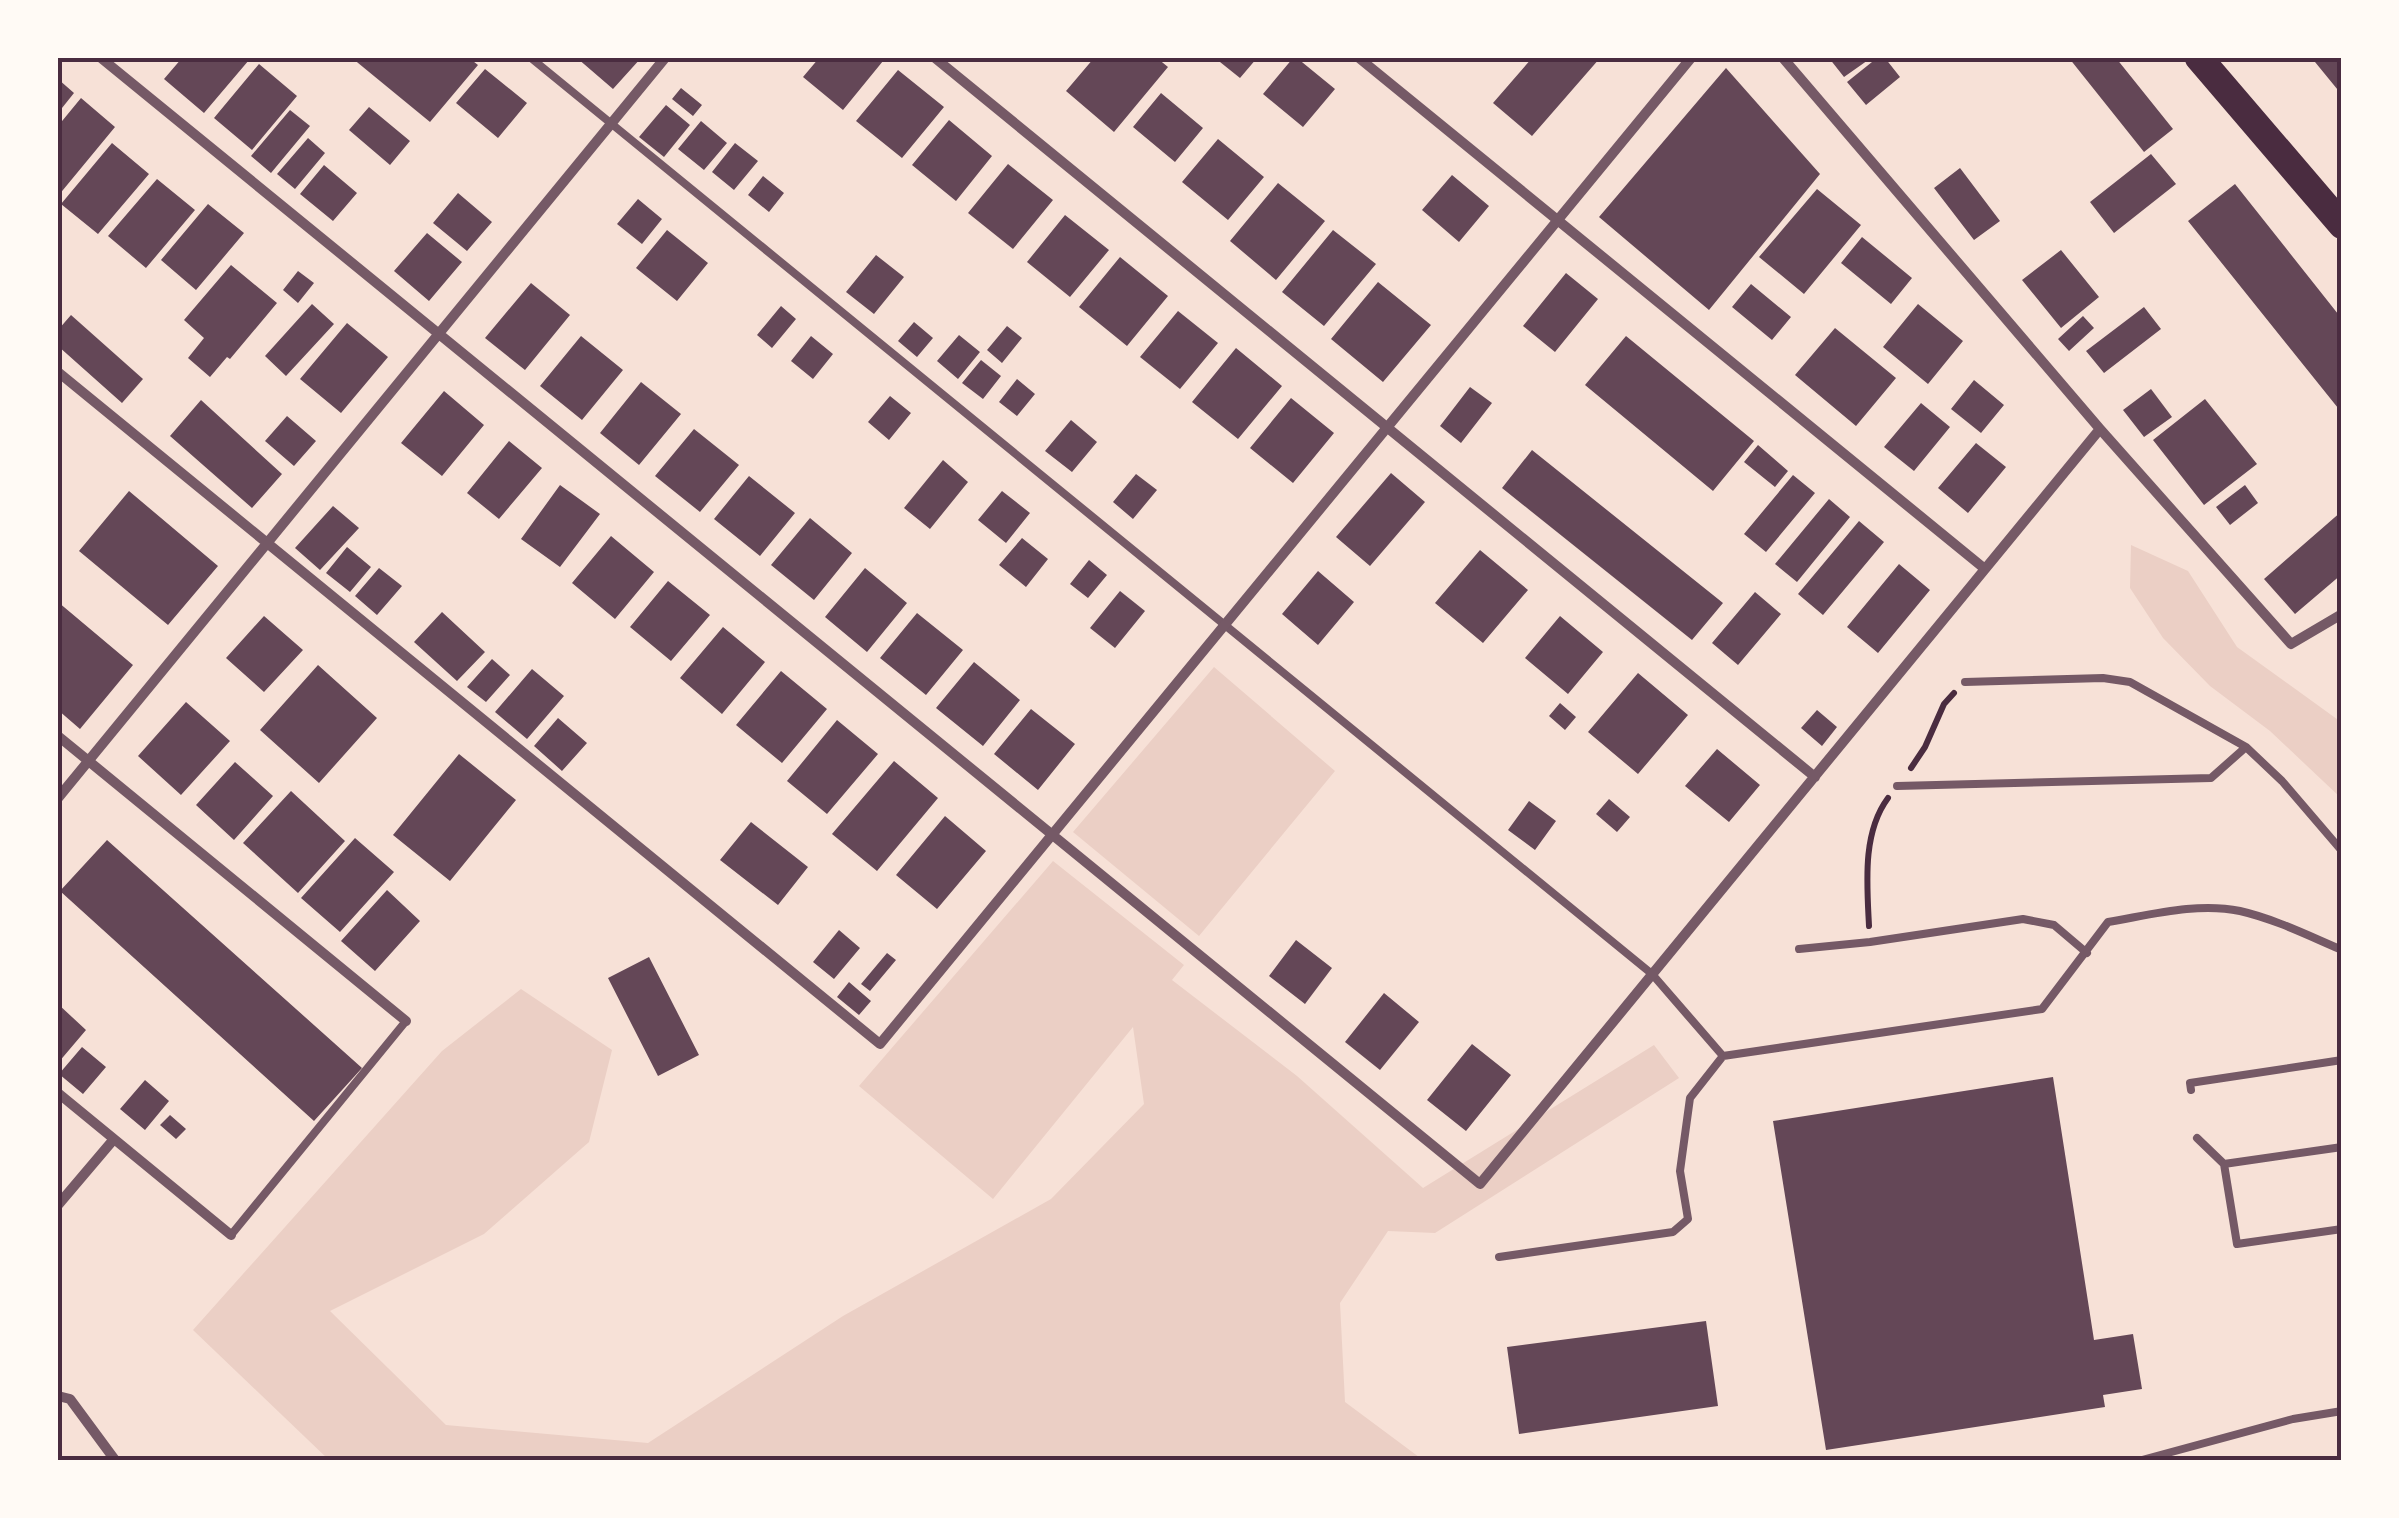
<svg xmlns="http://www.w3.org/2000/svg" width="2399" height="1518" font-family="'Zilla Slab',serif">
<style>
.green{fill:#ebcfc5}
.building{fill:#644757}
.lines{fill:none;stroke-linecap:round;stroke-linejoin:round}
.path{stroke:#4a2c40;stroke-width:6}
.service{stroke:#755966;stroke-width:8}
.minor{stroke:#755966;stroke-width:10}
.trunk{stroke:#4a2c40;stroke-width:28}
.neatline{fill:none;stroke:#4a2c40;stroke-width:4}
</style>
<rect width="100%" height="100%" fill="#f7e1d7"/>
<path class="green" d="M 2131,545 L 2188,571 L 2237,647 L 2341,722 L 2341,798 L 2270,731 L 2210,686 L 2163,638 L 2130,588 Z
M 1214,667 L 1335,771 L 1199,936 L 1073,832 Z
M 1053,861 L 1184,965 L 1172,980 L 1297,1076 L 1423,1188 L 1654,1045 L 1679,1078 L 1435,1233 L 1388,1231 L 1340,1303 L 1345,1402 L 1423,1460 L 329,1460 L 193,1330 L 442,1051 L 521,989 L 612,1050 L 589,1142 L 484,1234 L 330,1311 L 446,1425 L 648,1443 L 843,1316 L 1051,1199 L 1144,1104 L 1133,1027 L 993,1199 L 859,1086 Z"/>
<path class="building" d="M 182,58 L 246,58 L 249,60 L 204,113 L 164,79 Z
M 352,58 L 469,58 L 478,65 L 430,122 Z
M 577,58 L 641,58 L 613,89 Z
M 819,58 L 879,58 L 883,61 L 843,110 L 803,77 Z
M 1094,58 L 1157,58 L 1168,67 L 1114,132 L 1066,91 Z
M 1215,58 L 1257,58 L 1240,78 Z
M 1293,58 L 1297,58 L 1335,89 L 1303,127 L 1263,94 Z
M 1532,58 L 1600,58 L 1532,136 L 1493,103 Z
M 1829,58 L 1871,58 L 1844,77 Z
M 1877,58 L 1885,58 L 1900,77 L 1866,105 L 1847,82 Z
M 2069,58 L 2116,58 L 2173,129 L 2144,152 Z
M 2320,58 L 2342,58 L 2342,95 L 2315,62 Z
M 259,64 L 297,96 L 252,150 L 214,118 Z
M 1726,68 L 1820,174 L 1709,310 L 1599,217 Z
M 485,69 L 527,103 L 498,138 L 456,103 Z
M 898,70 L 944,107 L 902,158 L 856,121 Z
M 58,79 L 74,93 L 58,113 Z
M 681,88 L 702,105 L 693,116 L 672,99 Z
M 1161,93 L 1203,128 L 1175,162 L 1133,127 Z
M 81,98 L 115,127 L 58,196 L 58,126 Z
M 666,105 L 690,125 L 664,157 L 639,137 Z
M 369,107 L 410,141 L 390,165 L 349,130 Z
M 290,110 L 310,126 L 271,173 L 251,156 Z
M 949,120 L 992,156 L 956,201 L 912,165 Z
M 701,121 L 727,143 L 704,170 L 678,149 Z
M 308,138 L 325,153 L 295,189 L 277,174 Z
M 1218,139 L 1264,177 L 1228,220 L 1182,182 Z
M 112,143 L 149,174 L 98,234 L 61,204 Z
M 735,143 L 758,161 L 734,190 L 712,172 Z
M 2151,154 L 2176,184 L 2114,233 L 2090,202 Z
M 1008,164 L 1053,200 L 1013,249 L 968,213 Z
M 324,165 L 357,193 L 333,221 L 300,194 Z
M 1960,168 L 2000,221 L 1974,240 L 1934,188 Z
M 1452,175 L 1489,206 L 1459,242 L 1422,210 Z
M 763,176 L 784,193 L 769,212 L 748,195 Z
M 157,179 L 195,210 L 146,268 L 108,236 Z
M 1278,183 L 1325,221 L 1276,280 L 1230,241 Z
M 2235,184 L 2342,319 L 2342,413 L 2188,221 Z
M 1817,189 L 1861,225 L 1804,294 L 1759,257 Z
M 458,193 L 492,222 L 467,251 L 433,223 Z
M 638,199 L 662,219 L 642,244 L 617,224 Z
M 208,204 L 244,233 L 196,290 L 161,260 Z
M 1065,215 L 1109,250 L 1070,297 L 1027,262 Z
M 667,230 L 708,263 L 677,301 L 636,268 Z
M 1333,230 L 1376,264 L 1324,326 L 1282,292 Z
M 427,233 L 462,262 L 429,301 L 394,271 Z
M 1862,237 L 1912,278 L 1891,304 L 1841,263 Z
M 2061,250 L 2099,297 L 2061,328 L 2022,280 Z
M 876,255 L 904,277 L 874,314 L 846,292 Z
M 1120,257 L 1168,296 L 1127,346 L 1079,307 Z
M 231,265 L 277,303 L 230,359 L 227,357 L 210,377 L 188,358 L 204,338 L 184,320 Z
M 298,271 L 314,283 L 298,303 L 283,290 Z
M 1566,273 L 1598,299 L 1555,352 L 1523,326 Z
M 1378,282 L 1431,325 L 1383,382 L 1331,339 Z
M 531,283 L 570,315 L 525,370 L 485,338 Z
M 1751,284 L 1791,317 L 1772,340 L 1732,307 Z
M 312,304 L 334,324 L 286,376 L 265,356 Z
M 1918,304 L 1963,341 L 1928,384 L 1883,347 Z
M 781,306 L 796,319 L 772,348 L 757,335 Z
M 2144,307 L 2161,329 L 2104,373 L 2086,351 Z
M 1178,311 L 1218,343 L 1180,389 L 1140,357 Z
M 71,315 L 143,379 L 122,403 L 58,346 L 58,330 Z
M 2083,316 L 2094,328 L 2069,351 L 2058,339 Z
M 914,322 L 933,338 L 917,357 L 898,341 Z
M 347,323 L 388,357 L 341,413 L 300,379 Z
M 1007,326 L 1022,338 L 1002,363 L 987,350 Z
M 1835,328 L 1896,378 L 1856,426 L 1795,375 Z
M 959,335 L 980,352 L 958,379 L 937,361 Z
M 581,336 L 623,370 L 582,420 L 540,386 Z
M 811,336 L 833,354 L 813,379 L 791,361 Z
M 1626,336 L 1754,441 L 1713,491 L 1585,385 Z
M 1236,348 L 1282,386 L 1238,439 L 1192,402 Z
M 981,360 L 1001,376 L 983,399 L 962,383 Z
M 1017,379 L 1035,394 L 1017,416 L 999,402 Z
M 1974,380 L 2004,405 L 1981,433 L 1951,409 Z
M 641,382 L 681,414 L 639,465 L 600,433 Z
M 1470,387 L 1492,403 L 1461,443 L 1440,426 Z
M 2151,389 L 2172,417 L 2144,437 L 2123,410 Z
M 444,391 L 484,425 L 442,476 L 401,443 Z
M 890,396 L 911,413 L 889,440 L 868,422 Z
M 1291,398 L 1334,433 L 1293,483 L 1250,448 Z
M 2205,399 L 2257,464 L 2204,505 L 2153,440 Z
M 201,400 L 282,474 L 252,508 L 170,436 Z
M 1921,403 L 1950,427 L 1914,471 L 1884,447 Z
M 287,416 L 316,441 L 294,466 L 265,441 Z
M 1071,420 L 1097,442 L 1072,472 L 1045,451 Z
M 694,429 L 739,465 L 700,512 L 655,476 Z
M 509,441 L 542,468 L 499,519 L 467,493 Z
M 1976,443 L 2006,467 L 1968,513 L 1938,488 Z
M 1758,445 L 1788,471 L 1775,487 L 1744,462 Z
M 1532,450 L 1723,603 L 1692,640 L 1502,488 Z
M 943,460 L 968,482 L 930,529 L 904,508 Z
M 1391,473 L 1425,502 L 1370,566 L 1336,537 Z
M 1136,474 L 1157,490 L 1133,519 L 1113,502 Z
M 1793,475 L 1815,493 L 1766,552 L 1744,534 Z
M 749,476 L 795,513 L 760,556 L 714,519 Z
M 560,485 L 600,514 L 560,567 L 521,539 Z
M 2245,485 L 2258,503 L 2230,525 L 2216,507 Z
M 129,491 L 218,566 L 168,625 L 79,551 Z
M 1002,491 L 1030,513 L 1006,543 L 978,520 Z
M 1829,499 L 1850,517 L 1797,582 L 1775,564 Z
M 333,506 L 359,528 L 320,570 L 295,548 Z
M 2342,511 L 2342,574 L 2295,614 L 2264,579 Z
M 810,518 L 852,553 L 814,600 L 771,565 Z
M 1859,521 L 1884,542 L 1823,615 L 1798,594 Z
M 611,536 L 654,572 L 615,619 L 572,583 Z
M 1022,538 L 1048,559 L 1026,587 L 999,565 Z
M 347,547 L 371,567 L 350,592 L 326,573 Z
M 1480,550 L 1528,590 L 1483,643 L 1435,603 Z
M 1089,560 L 1107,575 L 1088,598 L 1070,584 Z
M 1899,564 L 1930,590 L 1878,653 L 1847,627 Z
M 379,568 L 402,586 L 377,615 L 355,596 Z
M 865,568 L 907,603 L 867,652 L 825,617 Z
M 1318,571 L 1354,602 L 1318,645 L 1282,614 Z
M 668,581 L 710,615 L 671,661 L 630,627 Z
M 1120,591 L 1145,611 L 1115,648 L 1090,628 Z
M 1755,592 L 1781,614 L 1738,665 L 1712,643 Z
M 58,602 L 133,665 L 80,729 L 58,710 Z
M 442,612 L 485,652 L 457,681 L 414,642 Z
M 917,613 L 963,650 L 926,695 L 880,658 Z
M 264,616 L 303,650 L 264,692 L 226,658 Z
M 1560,616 L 1603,652 L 1568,694 L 1525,658 Z
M 723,627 L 765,662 L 722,714 L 680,678 Z
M 492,659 L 510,675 L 486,702 L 467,687 Z
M 974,662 L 1020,700 L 983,746 L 936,708 Z
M 318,665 L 377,718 L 319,783 L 260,730 Z
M 532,669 L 564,696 L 527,739 L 495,712 Z
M 781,671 L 827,709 L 782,763 L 736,725 Z
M 1638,673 L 1688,715 L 1638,774 L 1588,732 Z
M 186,702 L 230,741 L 181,795 L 138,756 Z
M 1560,703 L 1576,717 L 1565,730 L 1549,716 Z
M 1031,709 L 1075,744 L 1038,790 L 994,754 Z
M 1817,710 L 1837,727 L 1822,746 L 1801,728 Z
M 558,718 L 587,743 L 562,771 L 534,746 Z
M 837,720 L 878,754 L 827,814 L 787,781 Z
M 1717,749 L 1760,785 L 1729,822 L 1685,786 Z
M 459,754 L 516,800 L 450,881 L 393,835 Z
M 894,761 L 938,798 L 877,871 L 832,834 Z
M 235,762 L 273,796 L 234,840 L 196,805 Z
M 291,791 L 345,841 L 298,893 L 243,843 Z
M 1609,799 L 1630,817 L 1617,832 L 1596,814 Z
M 1529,801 L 1556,821 L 1535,850 L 1508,830 Z
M 945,816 L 986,851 L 937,909 L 896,875 Z
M 751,822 L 808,867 L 778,905 L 720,860 Z
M 355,838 L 394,872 L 340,932 L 301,898 Z
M 107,840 L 362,1068 L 314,1121 L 60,891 Z
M 387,890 L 420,921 L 375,971 L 341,941 Z
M 839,930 L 860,948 L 834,979 L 813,962 Z
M 1296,940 L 1332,968 L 1305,1004 L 1269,976 Z
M 887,953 L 896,960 L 870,991 L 861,984 Z
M 649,957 L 699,1055 L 658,1076 L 608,978 Z
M 849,982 L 871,1001 L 859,1015 L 837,997 Z
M 1384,993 L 1419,1022 L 1380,1070 L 1345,1042 Z
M 58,1004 L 86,1030 L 58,1063 Z
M 1472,1044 L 1511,1075 L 1466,1131 L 1427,1100 Z
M 82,1047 L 106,1067 L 83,1094 L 59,1074 Z
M 2053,1077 L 2094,1340 L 2133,1334 L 2142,1389 L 2103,1395 L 2105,1407 L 1826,1450 L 1773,1121 Z
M 145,1080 L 169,1101 L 145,1130 L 120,1109 Z
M 170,1115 L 186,1129 L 176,1139 L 160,1125 Z
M 1706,1321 L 1718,1406 L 1519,1434 L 1507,1347 Z"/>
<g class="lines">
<path class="path" d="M 1911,768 L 1925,747 L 1944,704 L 1954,693
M 1869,926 C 1867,884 1862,833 1888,798"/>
<path class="service" d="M 531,58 L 1652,974 L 1723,1056 L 2042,1009 L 2108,922 C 2150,915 2197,902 2240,911 C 2275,919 2309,936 2342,950
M 1965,682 L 2103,678 L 2130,682 L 2246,747 L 2282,781 L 2342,851
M 1897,786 L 2211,778 L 2246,747
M 1799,949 L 1870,942 L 2023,919 L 2054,925 L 2087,953
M 2191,1090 L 2190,1083 L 2342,1060
M 2197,1138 L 2224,1164 L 2237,1244 L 2342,1229
M 2224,1164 L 2342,1147
M 231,1235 L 406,1021
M 1499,1257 L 1673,1232 L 1688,1219 L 1680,1171 L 1690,1098 L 1723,1056
M 2142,1460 L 2293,1419 L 2342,1411"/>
<path class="minor" d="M 101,58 L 1480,1184 L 2100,429
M 935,58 L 1815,777
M 1359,58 L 1985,569
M 1783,58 L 2100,429 L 2291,644 L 2342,614
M 58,372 L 880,1044 L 1691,58
M 58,736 L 406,1021
M 58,798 L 665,58
M 58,1093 L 231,1235
M 58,1205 L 114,1139
M 58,1396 L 70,1399 L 115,1460"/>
<path class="trunk" d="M 2199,58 L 2342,225"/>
</g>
<rect width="2399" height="1518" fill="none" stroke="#fffaf5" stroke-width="120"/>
<rect x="60" y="60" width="2279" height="1398" class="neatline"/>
</svg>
